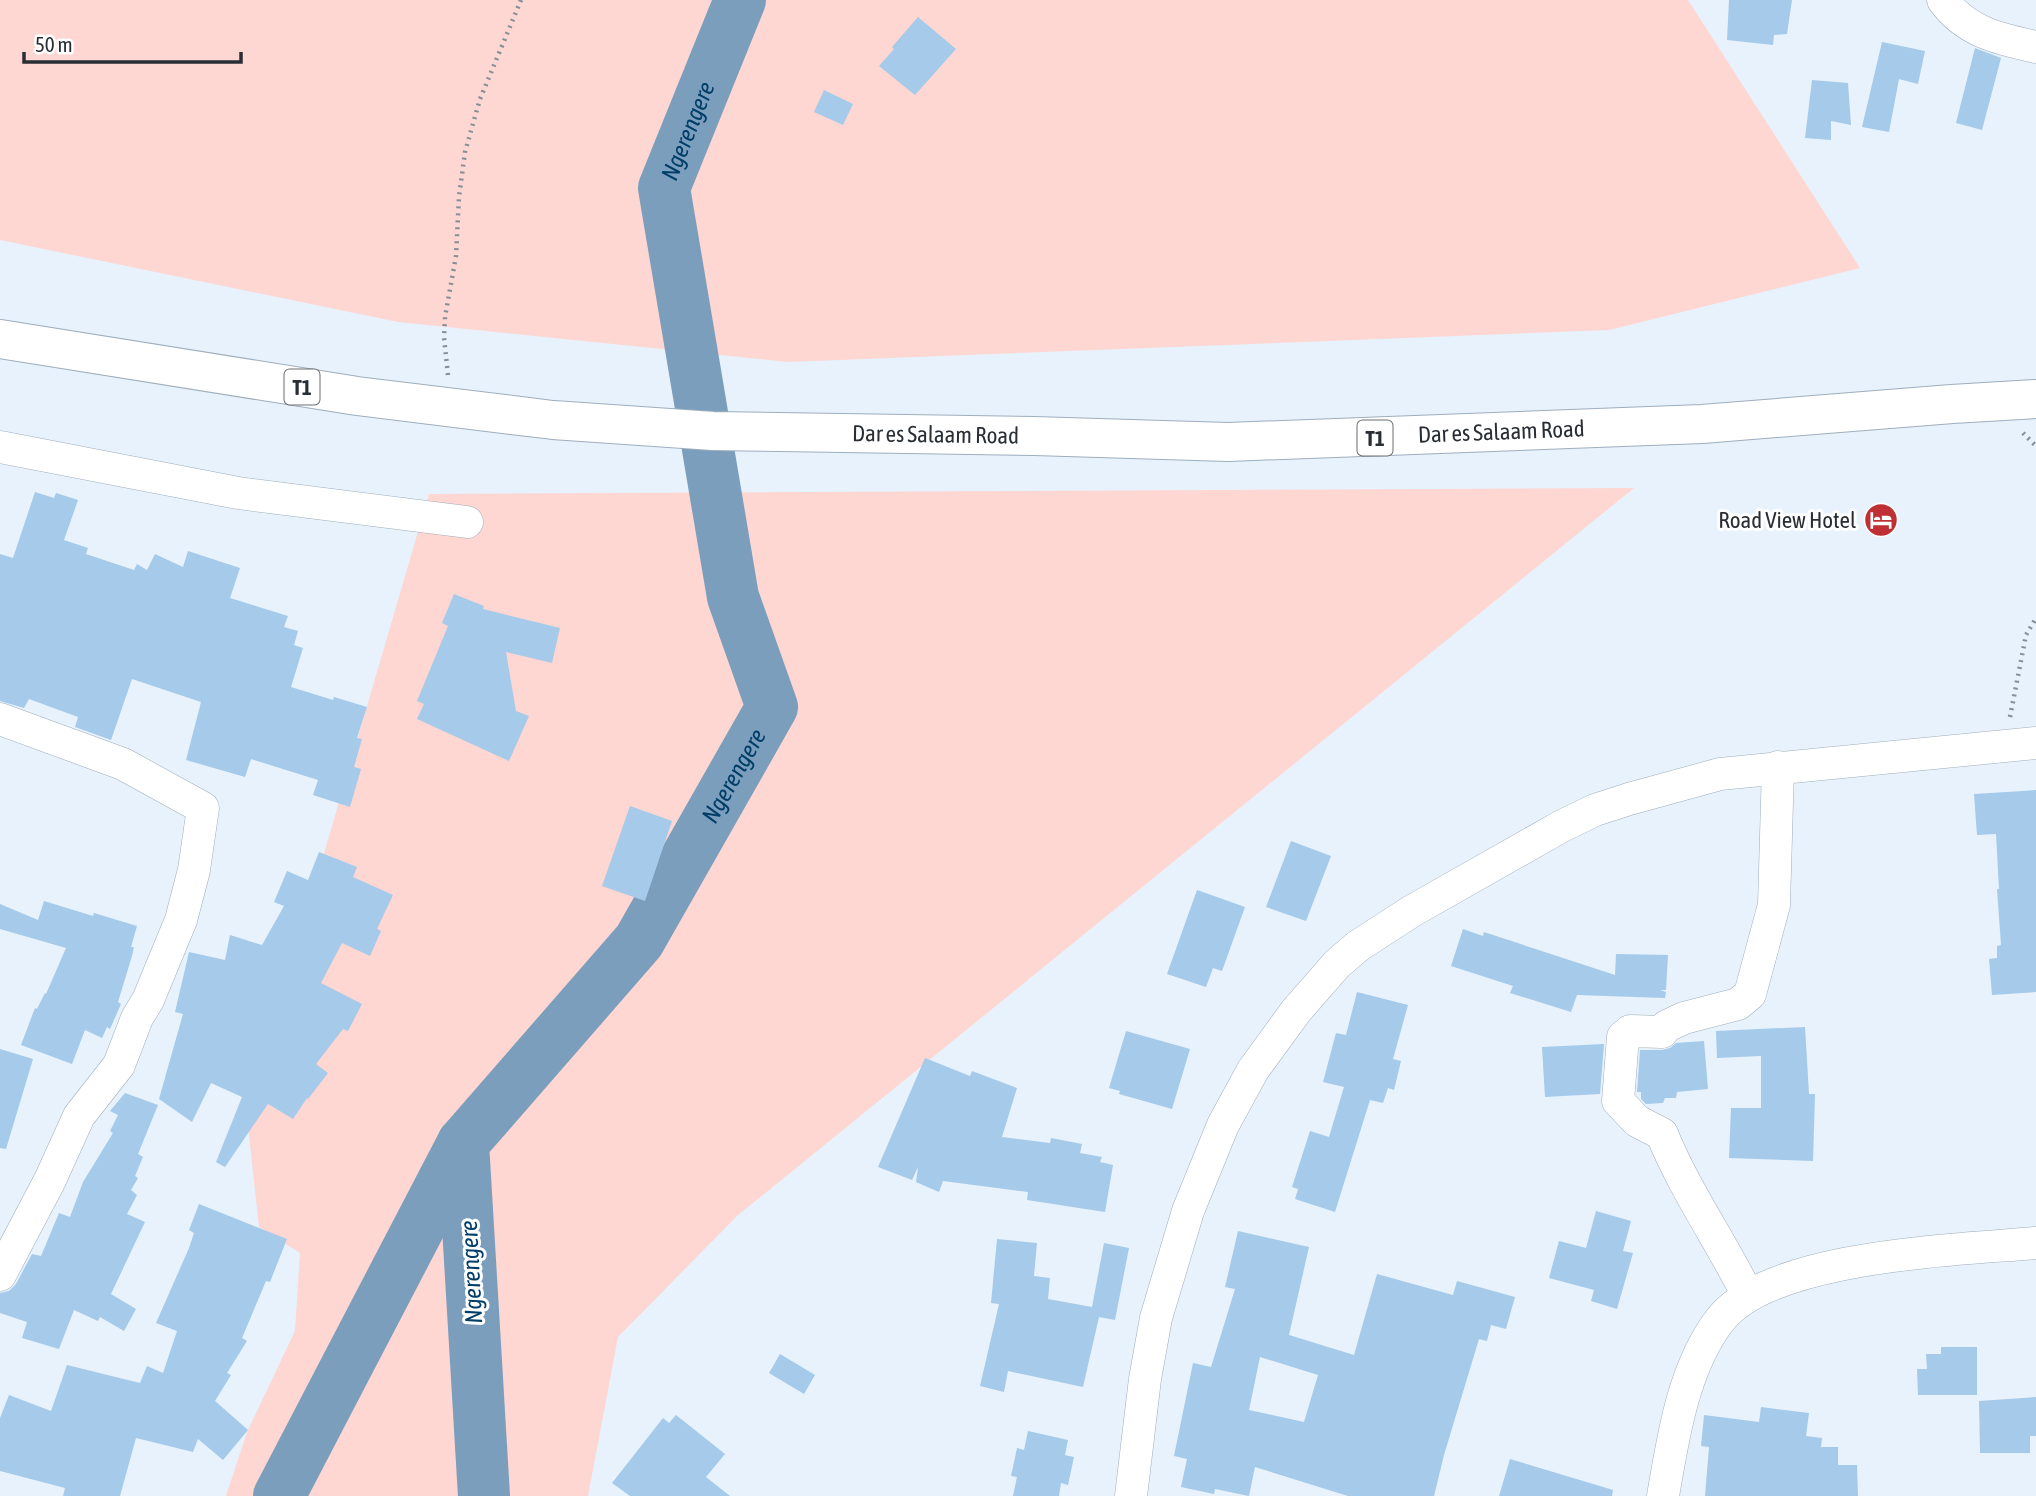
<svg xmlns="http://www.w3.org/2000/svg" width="2036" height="1496" font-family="'Asap Condensed',sans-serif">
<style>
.green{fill:#fed6d2}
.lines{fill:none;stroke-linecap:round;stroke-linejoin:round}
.river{stroke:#7b9ebd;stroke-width:52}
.building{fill:#a5caea;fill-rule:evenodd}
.minor-casing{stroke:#9eaebd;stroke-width:33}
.trunk-casing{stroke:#9eaebd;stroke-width:40}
.path{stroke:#868e96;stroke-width:4.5;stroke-dasharray:2 5;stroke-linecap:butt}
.minor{stroke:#fff;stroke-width:32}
.trunk{stroke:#fff;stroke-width:38}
.labels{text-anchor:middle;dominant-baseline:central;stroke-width:6;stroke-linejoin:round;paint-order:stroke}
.shield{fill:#fefefe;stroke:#686c71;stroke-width:2}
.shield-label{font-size:21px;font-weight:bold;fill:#282e34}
.street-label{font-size:23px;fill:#282e34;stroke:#fefefe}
.poi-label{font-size:23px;fill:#282e34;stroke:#fefefe;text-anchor:end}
.water-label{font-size:24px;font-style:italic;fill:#003e67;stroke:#fefefe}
</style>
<rect width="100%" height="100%" fill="#e7f2fc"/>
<path class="green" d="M 0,0 L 1688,0 L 1860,268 L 1609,330 L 788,362 L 398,322 L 0,240 Z
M 1634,488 L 737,1216 L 618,1337 L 588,1496 L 226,1496 L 247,1432 L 295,1331 L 300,1253 L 259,1227 L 247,1117 L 429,494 Z"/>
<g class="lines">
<g class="river">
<path d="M 279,1496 L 463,1143"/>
<path id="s1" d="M 484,1496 L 463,1143 L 639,941 L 772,707 L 733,597 L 664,188 L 740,0"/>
</g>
</g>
<path class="building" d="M 1729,0 L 1792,0 L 1787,34 L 1774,35 L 1773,45 L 1727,40 Z
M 918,17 L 956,49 L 915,95 L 879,66 L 894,49 L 892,47 Z
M 1882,42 L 1925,51 L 1918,84 L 1899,79 L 1889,132 L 1862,127 Z
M 1975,48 L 2001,58 L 1982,130 L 1956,123 Z
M 1812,80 L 1848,83 L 1851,125 L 1831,121 L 1831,140 L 1805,138 Z
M 824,90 L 853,104 L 843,125 L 814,112 Z
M 35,492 L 54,498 L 56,493 L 78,500 L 64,540 L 88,548 L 86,554 L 134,570 L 137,564 L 147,570 L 155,554 L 183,567 L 188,551 L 240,568 L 230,598 L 288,616 L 284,627 L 298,631 L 294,645 L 303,648 L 291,687 L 333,700 L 334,697 L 367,707 L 357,738 L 362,739 L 354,767 L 361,769 L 350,807 L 313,795 L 318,780 L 251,759 L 245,777 L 186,760 L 201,702 L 132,679 L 111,740 L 75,727 L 78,717 L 29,699 L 24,708 L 0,701 L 0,554 L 13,558 Z
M 454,594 L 484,606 L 483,609 L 560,628 L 552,663 L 506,652 L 516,711 L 529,716 L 509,761 L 417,719 L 424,704 L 417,701 L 448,626 L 442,623 Z
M 2036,790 L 2036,992 L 1992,995 L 1989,959 L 1997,958 L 1997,946 L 2001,945 L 1997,889 L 1999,889 L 1996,834 L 1977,835 L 1974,794 Z
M 630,806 L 672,821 L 645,901 L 602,886 Z
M 1291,841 L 1331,856 L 1306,921 L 1266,907 Z
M 319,852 L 357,867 L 353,877 L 393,895 L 377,929 L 381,931 L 370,956 L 342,943 L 321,983 L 362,1004 L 348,1031 L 343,1029 L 316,1064 L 328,1073 L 308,1099 L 307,1098 L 293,1119 L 268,1104 L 225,1167 L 216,1162 L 242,1097 L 211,1083 L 192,1122 L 159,1099 L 183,1014 L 175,1012 L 189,952 L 225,960 L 230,935 L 262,945 L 284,906 L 274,902 L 287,871 L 308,880 Z
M 1197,890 L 1245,907 L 1222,971 L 1213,968 L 1206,987 L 1167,974 Z
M 44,901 L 93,916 L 94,913 L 137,926 L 131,947 L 134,947 L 132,956 L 118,1002 L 121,1004 L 110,1029 L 107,1027 L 102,1038 L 85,1030 L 72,1064 L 21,1045 L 35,1008 L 37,1009 L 45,993 L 46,994 L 66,948 L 0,929 L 0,904 L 38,920 Z
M 1463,929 L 1483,936 L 1484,932 L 1615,975 L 1616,954 L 1668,955 L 1666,990 L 1660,990 L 1666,992 L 1665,998 L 1577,995 L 1571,1012 L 1510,993 L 1513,986 L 1451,966 Z
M 1357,992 L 1408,1005 L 1393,1059 L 1401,1061 L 1394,1090 L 1388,1088 L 1383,1103 L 1370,1100 L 1335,1212 L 1295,1199 L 1298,1189 L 1292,1187 L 1310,1131 L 1329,1137 L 1344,1087 L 1323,1082 L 1336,1033 L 1346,1035 Z
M 1805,1027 L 1809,1094 L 1815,1094 L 1813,1161 L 1729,1158 L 1731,1108 L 1761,1108 L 1761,1056 L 1717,1058 L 1716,1031 Z
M 1126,1031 L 1190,1049 L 1172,1109 L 1119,1094 L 1120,1091 L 1109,1088 Z
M 1704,1041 L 1708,1089 L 1677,1092 L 1676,1098 L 1665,1098 L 1663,1103 L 1646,1104 L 1641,1099 L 1641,1092 L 1637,1092 L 1640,1050 L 1662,1050 L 1670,1048 L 1676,1043 Z
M 1604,1044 L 1600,1094 L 1545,1097 L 1542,1047 Z
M 0,1049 L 33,1059 L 6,1149 L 0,1148 Z
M 925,1058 L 970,1076 L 972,1071 L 1017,1088 L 1002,1137 L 1050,1143 L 1051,1138 L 1082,1144 L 1080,1153 L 1102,1157 L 1100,1162 L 1113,1165 L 1105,1212 L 1027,1200 L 1028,1192 L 943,1181 L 939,1192 L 916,1182 L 918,1167 L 912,1180 L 878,1167 Z
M 125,1093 L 158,1105 L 138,1154 L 143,1157 L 135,1176 L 138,1178 L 131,1190 L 137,1195 L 127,1214 L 145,1222 L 111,1294 L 136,1309 L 124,1331 L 100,1317 L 98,1321 L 74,1310 L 59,1349 L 22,1338 L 27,1322 L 0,1313 L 0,1293 L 9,1291 L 16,1284 L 32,1254 L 41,1256 L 59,1213 L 70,1217 L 83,1182 L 113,1133 L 110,1131 L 118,1115 L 110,1111 Z
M 199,1204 L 287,1239 L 270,1282 L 266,1281 L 242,1338 L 247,1341 L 227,1373 L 231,1375 L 215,1401 L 248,1430 L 223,1460 L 198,1439 L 193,1452 L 136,1438 L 120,1496 L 63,1496 L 65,1488 L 0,1471 L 0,1418 L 9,1395 L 51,1411 L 67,1365 L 140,1383 L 147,1366 L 163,1373 L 177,1331 L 156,1323 L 189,1248 L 194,1233 L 189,1230 Z
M 1596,1211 L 1631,1221 L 1623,1251 L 1633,1253 L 1617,1309 L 1591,1301 L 1594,1290 L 1549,1278 L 1559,1241 L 1586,1248 Z
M 1238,1231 L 1309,1247 L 1289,1335 L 1354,1355 L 1377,1274 L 1453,1295 L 1457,1281 L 1515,1297 L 1506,1329 L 1491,1325 L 1487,1341 L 1479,1339 L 1444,1455 L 1434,1496 L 1348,1496 L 1255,1467 L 1249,1496 L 1215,1489 L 1214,1494 L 1181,1487 L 1187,1459 L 1174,1456 L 1193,1363 L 1211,1367 L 1235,1289 L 1225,1287 ZM 1260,1357 L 1318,1375 L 1304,1422 L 1249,1410 Z
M 997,1239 L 1037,1243 L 1034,1276 L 1050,1278 L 1048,1299 L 1092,1307 L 1104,1243 L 1129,1248 L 1115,1320 L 1099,1317 L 1083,1387 L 1008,1371 L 1004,1392 L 980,1386 L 999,1304 L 991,1303 Z
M 1941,1347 L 1977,1347 L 1977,1395 L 1918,1395 L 1917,1369 L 1927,1369 L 1926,1354 L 1941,1354 Z
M 780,1354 L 815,1375 L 804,1394 L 769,1373 Z
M 2036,1397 L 2036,1436 L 2030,1436 L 2030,1453 L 1980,1453 L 1979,1401 Z
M 1761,1407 L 1809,1413 L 1806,1436 L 1822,1438 L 1821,1447 L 1838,1447 L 1838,1465 L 1857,1465 L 1858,1496 L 1705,1496 L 1709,1447 L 1701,1446 L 1704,1415 L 1759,1422 Z
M 676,1415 L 725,1454 L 706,1477 L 730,1496 L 630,1496 L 612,1483 L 663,1418 L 669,1423 Z
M 1028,1431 L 1068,1440 L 1065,1455 L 1074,1457 L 1068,1485 L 1061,1483 L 1059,1496 L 1013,1496 L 1017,1477 L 1011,1476 L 1017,1448 L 1024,1450 Z
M 1510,1459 L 1613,1490 L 1612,1496 L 1499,1496 Z"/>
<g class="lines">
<g class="minor-casing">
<path id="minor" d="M 1943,0 C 1966,32 1999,39 2036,47
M 0,447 L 238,493 L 467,522
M 0,719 L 123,764 L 203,808 L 194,870 L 181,920 L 148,1000 L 137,1018 L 119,1065 L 79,1116 L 50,1180 L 0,1275
M 1748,1296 C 1721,1241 1685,1191 1662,1134 L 1637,1121 L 1618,1101 L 1623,1037 L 1630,1031 L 1662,1032 L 1667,1026 L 1684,1018 L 1738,1004 L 1750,994 L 1774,905 L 1778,767
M 1131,1496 L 1145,1379 L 1156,1318 L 1188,1211 L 1223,1125 L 1253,1070 L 1296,1011 L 1337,964 L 1358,946 L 1412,911 L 1562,826 L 1595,810 L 1629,799 L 1720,774 L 2036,743
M 1663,1496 C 1673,1438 1683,1368 1720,1320 C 1770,1255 1958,1250 2036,1243"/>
</g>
<g class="trunk-casing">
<g id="trunk">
<path id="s2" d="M 0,339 L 357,396 L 553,420 L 713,431 L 1034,436 L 1228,442 L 1702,424 L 1952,404 L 2036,399"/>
</g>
</g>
<path class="path" d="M 448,375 L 444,338 L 445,317 L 456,256 L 459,197 L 465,152 L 480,99 L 521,0
M 2023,433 L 2036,446
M 2010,717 L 2026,635 L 2036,618"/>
<use href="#minor" class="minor"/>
<use href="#trunk" class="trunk"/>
</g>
<defs>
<g id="hotel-disc" transform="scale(1.75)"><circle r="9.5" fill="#bf3034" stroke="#fefefe"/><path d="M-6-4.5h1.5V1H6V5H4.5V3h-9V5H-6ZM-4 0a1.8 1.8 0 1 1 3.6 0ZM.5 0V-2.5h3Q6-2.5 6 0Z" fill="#fff"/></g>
</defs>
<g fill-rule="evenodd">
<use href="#hotel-disc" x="1881" y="520"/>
</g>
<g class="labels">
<g class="shield">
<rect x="284.5" y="369.5" width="35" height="35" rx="5"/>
<rect x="1357.5" y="420.5" width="35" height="35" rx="5"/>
</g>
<g class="shield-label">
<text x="302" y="387">T1</text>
<text x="1375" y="438">T1</text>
</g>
<g class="street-label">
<text stroke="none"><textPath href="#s2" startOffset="1508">Dar es Salaam Road</textPath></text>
<text stroke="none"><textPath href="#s2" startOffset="942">Dar es Salaam Road</textPath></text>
</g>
<g class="poi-label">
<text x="1856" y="520">Road View Hotel</text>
</g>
<g class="water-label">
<text stroke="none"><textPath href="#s1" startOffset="1484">Ngerengere</textPath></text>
<text stroke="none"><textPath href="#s1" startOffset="812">Ngerengere</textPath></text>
<text transform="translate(471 1272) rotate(-93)">Ngerengere</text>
</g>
</g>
<path d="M24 52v10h217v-10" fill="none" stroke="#282e34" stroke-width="3.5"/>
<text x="35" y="52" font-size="21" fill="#282e34" stroke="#fefefe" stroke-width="5" paint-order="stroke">50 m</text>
</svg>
